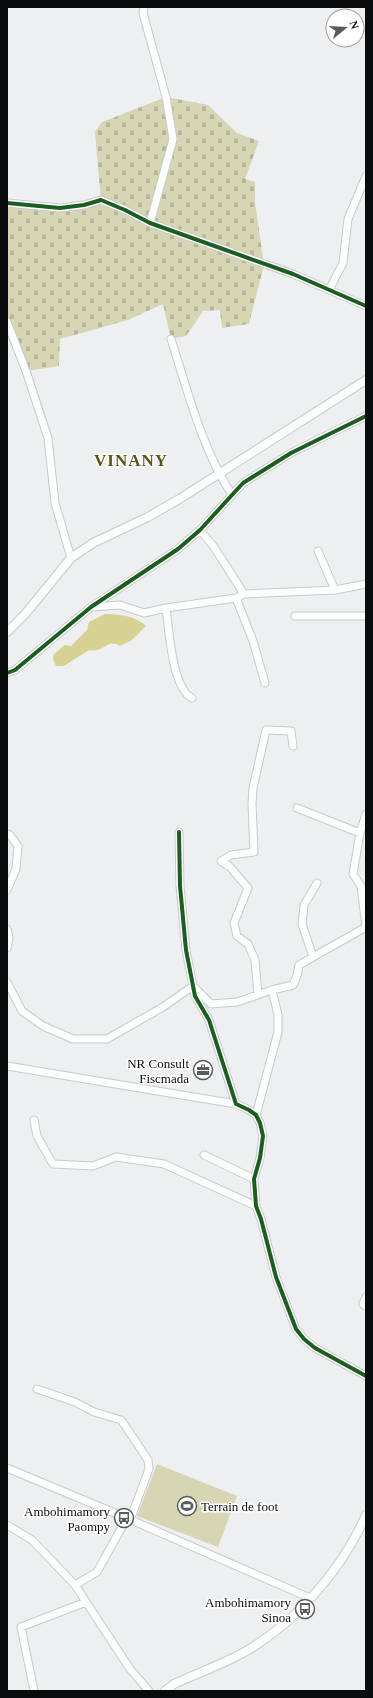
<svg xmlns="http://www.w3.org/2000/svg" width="373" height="1698" font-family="Georgia,serif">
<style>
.grass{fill:#d6d5b4}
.cemetery{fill:url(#cemetery-stones)}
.water{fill:#d7d291}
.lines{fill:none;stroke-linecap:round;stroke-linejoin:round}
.minor-casing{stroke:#c9cacb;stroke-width:9}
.tertiary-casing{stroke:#c9cacb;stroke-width:10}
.minor{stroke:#fcfdfd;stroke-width:7}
.tertiary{stroke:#fcfdfd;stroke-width:8}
.cycleway-casing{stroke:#fff;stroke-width:6}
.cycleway{stroke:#1b5e20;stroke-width:4}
.labels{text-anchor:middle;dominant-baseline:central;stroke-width:3;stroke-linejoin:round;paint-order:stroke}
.poi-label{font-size:13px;fill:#0a0b0c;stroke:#fff;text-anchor:end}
.district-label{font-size:17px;font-weight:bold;letter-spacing:1px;fill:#595417;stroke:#fff}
</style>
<defs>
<pattern id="cemetery-stones" width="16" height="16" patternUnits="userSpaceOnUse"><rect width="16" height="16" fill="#d6d5b4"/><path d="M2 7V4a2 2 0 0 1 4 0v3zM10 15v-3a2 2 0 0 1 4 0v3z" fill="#b6b69a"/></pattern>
</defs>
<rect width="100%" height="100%" fill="#edeff1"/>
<path class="grass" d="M 157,1464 L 237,1496 L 218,1547 L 137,1516 Z"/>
<path class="cemetery" d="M 166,97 L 208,105 L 237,133 L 259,141 L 245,179 L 255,182 L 255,202 L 264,265 L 249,324 L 222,328 L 220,310 L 203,311 L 186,336 L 171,339 L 163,304 L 128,320 L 60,339 L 59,366 L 26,371 L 7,322 L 7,203 L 60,208 L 101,200 L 95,132 L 102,122 Z"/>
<path class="water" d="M 105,614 C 119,614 136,616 146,626 L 132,640 L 120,646 C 106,638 106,653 89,650 L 64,666 L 56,666 L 53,659 L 53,655 L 65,645 L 71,646 L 87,630 L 89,622 Z"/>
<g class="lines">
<g class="minor-casing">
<path id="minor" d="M 144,7 L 143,13 L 166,97 L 173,139 L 150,223
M 7,203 L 60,208 L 84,205 L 101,200 L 125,210 L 150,223 L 293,274 L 366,306
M 329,290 L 343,263 L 348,219 L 366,176
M 7,322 L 26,371 L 48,438 L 55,503 L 71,558
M 171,339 C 188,392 202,449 232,495
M 200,530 L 214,547 L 244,594
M 318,551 L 335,590
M 91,607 L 120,605 L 144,613 L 166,608 L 236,598
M 166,608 C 169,630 172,688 192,698
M 295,616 L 366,616
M 7,673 L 15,670 L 91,607 L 178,549 L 200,530 L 243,483 L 291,453 L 366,416
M 265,683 L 253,641 L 236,598 L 244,594 L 335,590 L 366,584
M 297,808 L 360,833
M 179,832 L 180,886 L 186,950 L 195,996 L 209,1020 L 236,1104 L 249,1110 L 256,1115 L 260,1123 L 263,1136 L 260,1158 L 254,1179 L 256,1206 L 261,1219 L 276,1277 L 296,1329 L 304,1339 L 315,1348 L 366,1376
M 7,834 L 10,835 L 18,846 L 16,869 L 7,890
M 366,927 L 361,886 L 353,874 L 360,833 L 366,814
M 7,929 L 9,938 L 7,948
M 313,957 L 302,924 L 304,905 L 317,883
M 7,982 L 22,1011 L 43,1026 L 73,1039 L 107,1039 L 163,1007 L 193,986 L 211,1004 L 237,1002 L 272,990
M 258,994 L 255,960 L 248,944 L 237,936 L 234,923 L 248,888 L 230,867 L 221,861 L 231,855 L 254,852 L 252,804 L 253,788 L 266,730 L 291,731 L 293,746
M 7,1066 L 236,1104
M 256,1115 L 278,1032 L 278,1015 L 272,990 L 293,985 L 297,976 L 299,965 L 366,927
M 34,1120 L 37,1136 L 53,1164 L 93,1166 L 116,1157 L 164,1164 L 256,1206
M 204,1155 L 254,1179
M 366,1297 L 363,1304 L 366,1306
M 37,1389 L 75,1402 L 94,1412 L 121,1420 L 126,1427 L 148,1460 L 149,1469 L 130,1520
M 7,1468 L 122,1516 L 310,1598
M 7,1525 L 32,1540 L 75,1585 L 130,1669 L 149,1691
M 75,1585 L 97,1572 L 127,1518
M 34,1691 L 21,1627 L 86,1602"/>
</g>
<g class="tertiary-casing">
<path id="tertiary" d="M 7,632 L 26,613 L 71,558 L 93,543 L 148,517 L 181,498 L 366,380
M 165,1691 L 174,1684 C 196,1674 220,1665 241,1654 C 294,1625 342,1570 366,1515"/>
</g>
<use href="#minor" class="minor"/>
<use href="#tertiary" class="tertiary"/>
<g class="cycleway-casing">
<path id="cycleway" d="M 7,203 L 60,208 L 84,205 L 101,200 L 125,210 L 150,223 L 293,274 L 366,306
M 7,673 L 15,670 L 91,607 L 178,549 L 200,530 L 243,483 L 291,453 L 366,416
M 179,832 L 180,886 L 186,950 L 195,996 L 209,1020 L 236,1104 L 249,1110 L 256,1115 L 260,1123 L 263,1136 L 260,1158 L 254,1179 L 256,1206 L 261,1219 L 276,1277 L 296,1329 L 304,1339 L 315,1348 L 366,1376"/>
</g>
<use href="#cycleway" class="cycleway"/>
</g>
<defs>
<g id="office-ring" transform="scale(1)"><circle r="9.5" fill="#fff" stroke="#595b5c" stroke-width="1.5"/><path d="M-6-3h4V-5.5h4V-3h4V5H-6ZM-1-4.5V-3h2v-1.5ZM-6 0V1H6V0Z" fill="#595b5c"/></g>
<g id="stadium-ring" transform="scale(1)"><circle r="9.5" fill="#fff" stroke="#595b5c" stroke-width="1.5"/><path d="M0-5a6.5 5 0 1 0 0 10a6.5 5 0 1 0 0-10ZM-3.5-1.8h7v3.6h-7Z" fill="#595b5c"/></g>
<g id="bus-ring" transform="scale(1)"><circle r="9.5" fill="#fff" stroke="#595b5c" stroke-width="1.5"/><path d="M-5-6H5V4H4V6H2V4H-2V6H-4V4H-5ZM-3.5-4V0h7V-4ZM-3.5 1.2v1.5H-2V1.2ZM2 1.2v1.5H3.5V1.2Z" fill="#595b5c"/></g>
</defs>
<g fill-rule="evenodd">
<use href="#office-ring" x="203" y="1070"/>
<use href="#stadium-ring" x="187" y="1506"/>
<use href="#bus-ring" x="124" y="1518"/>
<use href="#bus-ring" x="305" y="1609"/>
</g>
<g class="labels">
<g class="poi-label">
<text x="189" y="1063">NR Consult<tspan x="189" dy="15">Fiscmada</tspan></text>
<text x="201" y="1506" text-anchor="start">Terrain de foot</text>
<text x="110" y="1511">Ambohimamory<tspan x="110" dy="15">Paompy</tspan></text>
<text x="291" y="1602">Ambohimamory<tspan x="291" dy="15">Sinoa</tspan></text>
</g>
<g class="district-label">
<text x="131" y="460">VINANY</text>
</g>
</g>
<rect width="373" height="1698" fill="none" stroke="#0a0b0c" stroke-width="16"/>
<g transform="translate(345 28) rotate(72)"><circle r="19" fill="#ffffff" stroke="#9d9d9e"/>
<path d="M0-3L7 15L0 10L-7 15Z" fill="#595b5c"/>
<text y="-6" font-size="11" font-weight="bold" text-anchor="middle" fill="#0a0b0c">N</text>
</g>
</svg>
